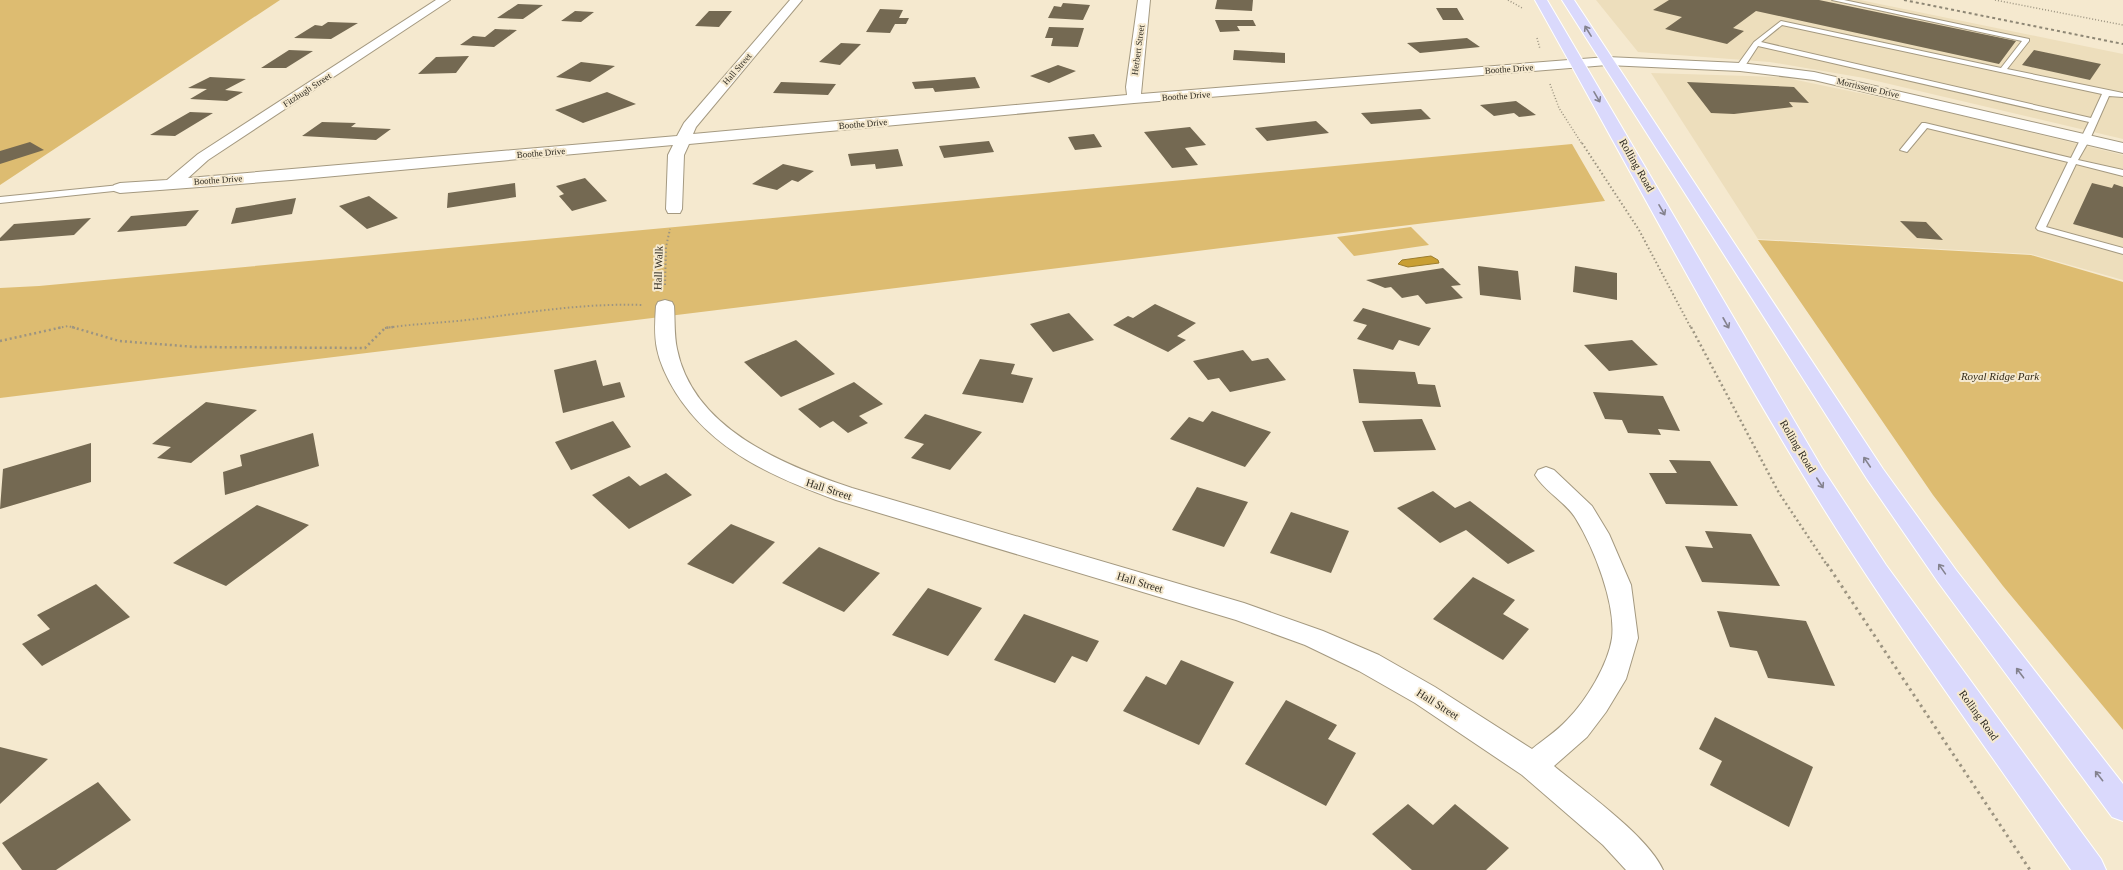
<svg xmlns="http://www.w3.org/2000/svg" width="2123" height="870" font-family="Georgia,serif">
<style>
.built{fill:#eddebc}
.green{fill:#ddbc71}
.water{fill:#c99f33;stroke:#9b7c2e}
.building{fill:#746952}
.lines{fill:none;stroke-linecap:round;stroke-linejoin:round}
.lane-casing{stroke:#a49980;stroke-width:2}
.street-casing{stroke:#a49980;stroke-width:2}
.primary-casing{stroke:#fff;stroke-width:2}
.path-far3{stroke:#9c9481;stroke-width:1.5;stroke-dasharray:1 2;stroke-linecap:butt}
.path-far2{stroke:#9c9481;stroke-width:2;stroke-dasharray:1.5 2.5;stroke-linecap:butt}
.path-far1{stroke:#9c9481;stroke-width:2.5;stroke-dasharray:2 3;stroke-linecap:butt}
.path{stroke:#9c9481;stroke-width:3;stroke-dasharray:2.5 4;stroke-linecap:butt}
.lane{fill:#fff;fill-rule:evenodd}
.street{fill:#fff;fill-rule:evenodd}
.primary{fill:#dad9fc;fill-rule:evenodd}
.rail{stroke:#8d8674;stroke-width:2;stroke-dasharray:3 3;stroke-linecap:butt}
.oneway{stroke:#84828e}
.labels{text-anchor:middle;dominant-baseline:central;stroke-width:4;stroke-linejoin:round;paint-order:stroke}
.far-street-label{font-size:9px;fill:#2f2b21;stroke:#f5e9cf}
.street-label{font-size:11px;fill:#2f2b21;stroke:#f5e9cf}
.park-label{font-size:11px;font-style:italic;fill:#332b19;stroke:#f5e9cf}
</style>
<rect width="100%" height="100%" fill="#f5e9cf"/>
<path class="built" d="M 1596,0 L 1860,0 L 2123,54 L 2123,139 L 1864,78 L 1770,62 L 1638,52 Z
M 1651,73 L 1782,77 L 1922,106 L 2123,155 L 2123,280 L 2031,254 L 1758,239 Z"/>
<path class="green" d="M 0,0 L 280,0 L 0,185 Z
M 1572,144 L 1605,201 L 0,398 L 0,288 L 39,286 Z
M 1411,227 L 1429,245 L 1354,256 L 1337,237 Z
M 1758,240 L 2031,255 L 2123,282 L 2123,730 L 2003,586 L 1933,495 Z"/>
<path class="water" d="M 1431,256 L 1438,260 L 1439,263 L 1408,267 L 1398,264 L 1402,260 Z"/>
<path class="building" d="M 1217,0 L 1253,0 L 1252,11 L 1215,9 Z
M 1669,0 L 1819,0 L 2016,41 L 1999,64 L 1756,11 L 1733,28 L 1744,31 L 1727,44 L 1665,29 L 1682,17 L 1653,10 Z
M 1063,3 L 1090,5 L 1083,20 L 1048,18 L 1054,6 L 1061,7 Z
M 518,4 L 543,5 L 523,19 L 497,18 Z
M 1436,8 L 1457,8 L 1464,20 L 1443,20 Z
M 880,9 L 903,10 L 899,18 L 909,18 L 906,24 L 895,24 L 890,33 L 866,32 Z
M 575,11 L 594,12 L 581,22 L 561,21 Z
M 709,11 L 732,11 L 719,27 L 695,26 Z
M 1215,20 L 1253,20 L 1256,26 L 1237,26 L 1240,31 L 1220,32 Z
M 328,22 L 358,23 L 331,39 L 294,38 L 315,25 L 322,26 Z
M 1049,27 L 1084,28 L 1078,47 L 1051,46 L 1053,38 L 1045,38 Z
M 495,29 L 517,30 L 494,47 L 460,45 L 473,36 L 485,37 Z
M 1467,38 L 1480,47 L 1420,53 L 1407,43 Z
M 841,43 L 861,44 L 840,65 L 819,62 Z
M 289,50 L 313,51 L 286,68 L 261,68 Z
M 1234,50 L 1285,53 L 1285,63 L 1233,60 Z
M 2034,50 L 2101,64 L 2090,80 L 2022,65 Z
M 469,56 L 456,73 L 418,74 L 436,57 Z
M 581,62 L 615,66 L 590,82 L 556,77 Z
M 1058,65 L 1076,71 L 1049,83 L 1030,76 Z
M 210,77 L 246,79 L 225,90 L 243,92 L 227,101 L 190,99 L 207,89 L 188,88 Z
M 975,77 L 980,88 L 935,92 L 933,88 L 915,89 L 912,82 Z
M 781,82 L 836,84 L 828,95 L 773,93 Z
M 1687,82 L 1794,87 L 1809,103 L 1789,102 L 1793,107 L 1734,114 L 1711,113 Z
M 607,92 L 636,104 L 583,123 L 555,110 Z
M 1516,101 L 1536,115 L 1519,117 L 1514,113 L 1494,116 L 1480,105 Z
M 1421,109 L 1431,119 L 1371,124 L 1361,113 Z
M 190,112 L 213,113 L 175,136 L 150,135 Z
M 1316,121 L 1329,133 L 1267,141 L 1255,128 Z
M 322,122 L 356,123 L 351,127 L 391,129 L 376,140 L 302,136 Z
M 1190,127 L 1206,145 L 1185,148 L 1198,165 L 1172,168 L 1144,132 Z
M 1094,134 L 1102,147 L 1075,150 L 1068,137 Z
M 989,141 L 994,152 L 944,158 L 939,146 Z
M 30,142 L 44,150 L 0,164 L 0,151 Z
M 898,149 L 903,166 L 876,169 L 875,164 L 851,166 L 848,154 Z
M 783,164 L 814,171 L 798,182 L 792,180 L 777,190 L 752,184 Z
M 585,178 L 607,201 L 572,211 L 559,196 L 564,194 L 556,186 Z
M 515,183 L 516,197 L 447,208 L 448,193 Z
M 2092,183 L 2112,188 L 2114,184 L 2123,187 L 2123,238 L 2073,224 Z
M 369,196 L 398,218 L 367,229 L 339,206 Z
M 296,198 L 292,214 L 231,224 L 236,208 Z
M 199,210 L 186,226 L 117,232 L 131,216 Z
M 91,218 L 74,235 L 0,241 L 0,238 L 14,224 Z
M 1900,221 L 1926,222 L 1943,240 L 1917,238 Z
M 1478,266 L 1518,271 L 1521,300 L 1480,295 Z
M 1575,266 L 1617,273 L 1617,300 L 1573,292 Z
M 1443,268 L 1461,285 L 1451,286 L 1463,298 L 1426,304 L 1418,295 L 1402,298 L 1391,287 L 1385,288 L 1366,280 Z
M 1155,304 L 1196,323 L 1177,336 L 1186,340 L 1168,352 L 1113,325 L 1128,316 L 1133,318 Z
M 1363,308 L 1431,328 L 1419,346 L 1399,340 L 1393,350 L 1357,339 L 1367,325 L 1353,321 Z
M 1069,313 L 1094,340 L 1053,352 L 1030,324 Z
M 796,340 L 835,374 L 781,397 L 744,362 Z
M 1632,340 L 1658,365 L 1609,371 L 1584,345 Z
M 1243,350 L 1252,361 L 1268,358 L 1286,380 L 1230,392 L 1219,378 L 1208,380 L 1193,361 Z
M 980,359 L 1015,364 L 1011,374 L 1033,378 L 1023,403 L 962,394 Z
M 596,360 L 603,386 L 620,382 L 625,397 L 563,413 L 554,370 Z
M 1353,369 L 1415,372 L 1418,384 L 1435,385 L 1441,407 L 1359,403 Z
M 854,382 L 883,404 L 859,416 L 868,423 L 848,433 L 833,421 L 820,428 L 798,409 Z
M 1593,392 L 1663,396 L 1680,431 L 1658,429 L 1661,435 L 1628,433 L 1622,420 L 1605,419 Z
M 206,402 L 257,410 L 191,463 L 157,458 L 171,447 L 152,444 Z
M 1212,411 L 1271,432 L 1245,467 L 1170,439 L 1189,417 L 1203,422 Z
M 925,414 L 982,432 L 950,470 L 911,458 L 924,444 L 904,438 Z
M 1422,419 L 1436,450 L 1374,452 L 1362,421 Z
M 613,421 L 631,447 L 571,470 L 555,442 Z
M 313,433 L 319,466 L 225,495 L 223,472 L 242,466 L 240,455 Z
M 91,443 L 91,482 L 0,509 L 3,469 Z
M 1669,460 L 1710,461 L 1738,506 L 1666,504 L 1649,473 L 1677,473 Z
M 666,473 L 692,495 L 629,529 L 592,495 L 629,476 L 640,486 Z
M 1197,487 L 1248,502 L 1224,547 L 1172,530 Z
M 1433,491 L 1455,508 L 1470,501 L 1535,551 L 1508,564 L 1466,530 L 1440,543 L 1397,508 Z
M 257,505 L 309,525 L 226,586 L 173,563 Z
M 1291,512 L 1349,531 L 1331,573 L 1270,553 Z
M 731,524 L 775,542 L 733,584 L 687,564 Z
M 1705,531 L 1751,534 L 1780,586 L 1702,582 L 1685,546 L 1713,548 Z
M 819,547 L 880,573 L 844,612 L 782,583 Z
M 1473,577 L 1515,600 L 1503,614 L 1529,629 L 1503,660 L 1433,619 Z
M 96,584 L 130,617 L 42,666 L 22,644 L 50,629 L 37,615 Z
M 928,588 L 982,608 L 948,656 L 892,635 Z
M 1717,611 L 1806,621 L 1835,686 L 1768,678 L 1757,651 L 1730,647 Z
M 1024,614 L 1099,641 L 1087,662 L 1072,656 L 1055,683 L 994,660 Z
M 1181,660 L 1234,682 L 1199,745 L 1123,711 L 1146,676 L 1166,685 Z
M 1286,700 L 1337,725 L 1328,739 L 1356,753 L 1326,806 L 1245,764 Z
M 1715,717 L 1813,767 L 1789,827 L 1710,785 L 1722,761 L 1699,749 Z
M 0,747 L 48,759 L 0,804 Z
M 98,782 L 131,820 L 56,870 L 22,870 L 2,843 Z
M 1408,804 L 1433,825 L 1455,804 L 1509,848 L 1486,870 L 1412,870 L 1372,834 Z"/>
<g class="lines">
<g class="lane-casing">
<path id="lane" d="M 1832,0 L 1844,0 L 2029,39 L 2029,41 L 2007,69 L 2123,93 L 2123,97 L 2109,96 L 2090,139 L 2078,160 L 2123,170 L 2123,176 L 2076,164 L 2046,227 L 2123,248 L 2123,254 L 2038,230 L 2036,228 L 2068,162 L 1927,128 L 1907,152 L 1900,150 L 1922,123 L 1925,123 L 2071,158 L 2089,122 L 1758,46 L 1743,69 L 1737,69 L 1736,67 L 1754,42 L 1781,21 L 2001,68 L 2022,41 ZM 1782,25 L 2102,94 L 2091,118 L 1761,42 Z
M 120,185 L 123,186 L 123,190 L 0,203 L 0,197 Z"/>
</g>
<g class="street-casing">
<path id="street" d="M 436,0 L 450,0 L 208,160 L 188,178 L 677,136 L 684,123 L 790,0 L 802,0 L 696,127 L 693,134 L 1127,95 L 1126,87 L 1138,0 L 1150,0 L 1141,94 L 1607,57 L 1740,63 L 1814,72 L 2123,143 L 2123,153 L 1814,80 L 1740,71 L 1607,65 L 1134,103 L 689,144 L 684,155 L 682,209 L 680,213 L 668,213 L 666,209 L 668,155 L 673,145 L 291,180 L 120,193 L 114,191 L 112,188 L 114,185 L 120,183 L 167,180 L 198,154 Z
M 665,300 L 672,302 L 674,306 C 675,320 674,335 677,349 C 693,429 784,465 852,488 L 1244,603 L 1323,631 L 1379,655 L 1435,687 L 1532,749 C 1543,740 1557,731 1567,720 C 1586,701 1608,665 1612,638 C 1616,604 1594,548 1576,519 C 1566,502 1545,492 1535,475 L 1538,470 L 1546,467 L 1554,470 L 1592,506 L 1609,534 L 1631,585 L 1638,638 L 1626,679 L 1606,712 L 1587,737 L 1554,766 C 1584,791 1648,836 1663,870 L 1626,870 L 1603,845 L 1522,775 L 1415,703 L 1359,671 L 1305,645 L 1236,620 L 836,500 C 773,477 713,451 676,393 C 668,380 660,364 657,349 C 654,335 655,320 656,306 L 658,302 Z"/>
</g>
<g class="primary-casing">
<path id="primary" d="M 1535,0 L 1547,0 L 1822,468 L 1886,565 L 2101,859 L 2106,870 L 2071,870 C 1980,738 1883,608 1800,470 C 1707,316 1623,157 1535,0 Z
M 1562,0 L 1574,0 L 1883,469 L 1956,570 L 2123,784 L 2123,821 L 2112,817 L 1938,582 L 1867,479 Z"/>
</g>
<path class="path-far3" d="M 1508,0 L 1522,8
M 1995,0 L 2123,25
M 1537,38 L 1540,49
M 1550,84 L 1559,108 L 1582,144"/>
<path class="path-far2" d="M 1582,143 L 1639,230 L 1691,328
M 665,285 L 666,247 L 670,229
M 58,328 L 68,326 L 75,328
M 385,328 C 412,324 439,323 467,320 C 527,313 581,303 642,305"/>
<path class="path-far1" d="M 72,327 L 119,341 L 196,347 L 365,348 L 385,328 L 393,327
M 1691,327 L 1779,493 L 1827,565
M 0,341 L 63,327"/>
<path class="path" d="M 1827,564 L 2030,870"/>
<use href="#lane" class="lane"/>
<use href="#street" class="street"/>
<use href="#primary" class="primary"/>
<path class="rail" d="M 1904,0 L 2123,44"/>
</g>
<defs><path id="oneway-shaft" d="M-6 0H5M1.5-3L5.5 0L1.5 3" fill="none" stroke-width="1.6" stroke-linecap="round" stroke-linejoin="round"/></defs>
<g class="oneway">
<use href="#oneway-shaft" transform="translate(1588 31) rotate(-122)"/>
<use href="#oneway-shaft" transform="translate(1597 97) rotate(60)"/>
<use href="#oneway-shaft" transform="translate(1662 210) rotate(60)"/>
<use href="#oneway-shaft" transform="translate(1726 323) rotate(61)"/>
<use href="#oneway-shaft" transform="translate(1867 462) rotate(-124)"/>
<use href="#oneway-shaft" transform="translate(1820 483) rotate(57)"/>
<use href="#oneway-shaft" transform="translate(1942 569) rotate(-125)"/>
<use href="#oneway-shaft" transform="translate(2020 673) rotate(-127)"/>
<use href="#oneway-shaft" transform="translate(2099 776) rotate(-128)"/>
</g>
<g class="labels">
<g class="far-street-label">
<text transform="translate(1138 50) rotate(-82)">Herbert Street</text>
<text transform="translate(737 69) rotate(-49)">Hall Street</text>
<text transform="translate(1509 69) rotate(-4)">Boothe Drive</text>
<text transform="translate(1868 88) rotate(13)">Morrissette Drive</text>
<text transform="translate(307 90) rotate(-33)">Fitzhugh Street</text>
<text transform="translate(1186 96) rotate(-4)">Boothe Drive</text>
<text transform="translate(863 124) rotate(-5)">Boothe Drive</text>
<text transform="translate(541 153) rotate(-5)">Boothe Drive</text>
<text transform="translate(218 180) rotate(-4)">Boothe Drive</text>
</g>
<g class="street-label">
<text transform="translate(1637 165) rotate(60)">Rolling Road</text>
<text transform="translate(658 268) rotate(-88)">Hall Walk</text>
<text transform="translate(1798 446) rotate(59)">Rolling Road</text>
<text transform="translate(829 489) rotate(18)">Hall Street</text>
<text transform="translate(1140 582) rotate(17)">Hall Street</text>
<text transform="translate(1438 704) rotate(32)">Hall Street</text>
<text transform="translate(1979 715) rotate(54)">Rolling Road</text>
</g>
<g class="park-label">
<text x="2000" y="376">Royal Ridge Park</text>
</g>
</g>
</svg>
